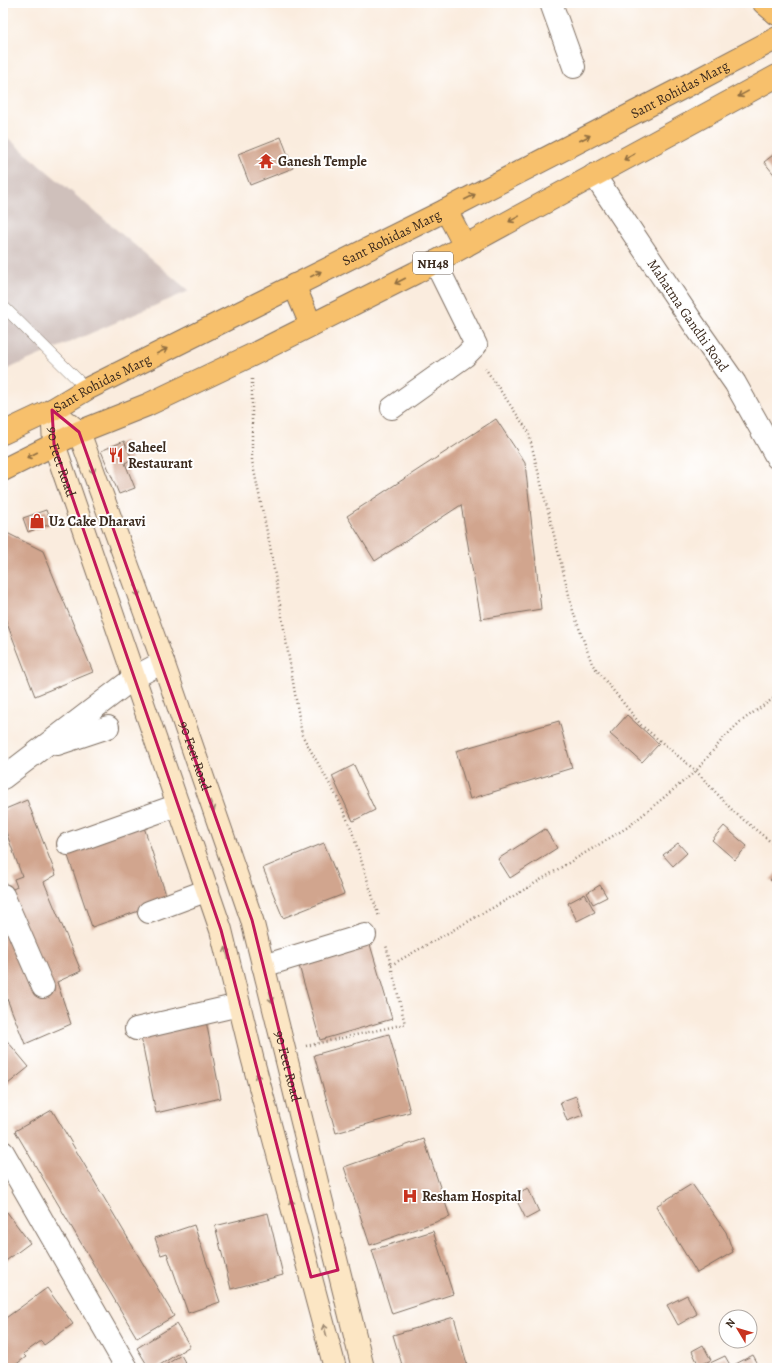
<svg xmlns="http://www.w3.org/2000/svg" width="780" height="1371" font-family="Alegreya,serif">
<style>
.industrial{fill:#cfc0bb}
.building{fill:#d1a58e}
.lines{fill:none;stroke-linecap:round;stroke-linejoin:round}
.service-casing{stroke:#7e6e61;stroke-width:12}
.minor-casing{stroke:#7e6e61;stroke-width:24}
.secondary-casing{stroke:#7e6e61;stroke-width:24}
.primary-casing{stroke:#7e6e61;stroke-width:24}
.path{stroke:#7e6e61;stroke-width:2.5;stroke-dasharray:1 3;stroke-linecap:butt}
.service{stroke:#fff;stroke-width:11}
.minor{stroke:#fff;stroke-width:22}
.secondary{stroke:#fce6c4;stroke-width:22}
.primary{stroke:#f7c06c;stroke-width:22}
.oneway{stroke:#906e41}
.oneway2{stroke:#9c8871}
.marked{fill:none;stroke:#c2185b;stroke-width:3;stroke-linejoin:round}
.labels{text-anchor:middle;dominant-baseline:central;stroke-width:4;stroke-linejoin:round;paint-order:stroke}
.shield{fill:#fff;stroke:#766a62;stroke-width:1}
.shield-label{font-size:13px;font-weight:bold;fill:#3b2a1e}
.street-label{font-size:14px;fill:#3b2a1e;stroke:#fff}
.poi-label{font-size:14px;font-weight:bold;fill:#3b2a1e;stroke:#fff;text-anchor:start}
</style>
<rect width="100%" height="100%" fill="#fff"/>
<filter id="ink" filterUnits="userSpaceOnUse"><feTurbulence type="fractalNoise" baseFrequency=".025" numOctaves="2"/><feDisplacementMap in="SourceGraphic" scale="8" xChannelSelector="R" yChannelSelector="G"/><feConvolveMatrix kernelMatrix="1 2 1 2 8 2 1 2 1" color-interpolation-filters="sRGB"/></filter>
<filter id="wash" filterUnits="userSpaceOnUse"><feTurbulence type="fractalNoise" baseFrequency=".012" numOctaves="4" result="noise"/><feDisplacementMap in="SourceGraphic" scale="16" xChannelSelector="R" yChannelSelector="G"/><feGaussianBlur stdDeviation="0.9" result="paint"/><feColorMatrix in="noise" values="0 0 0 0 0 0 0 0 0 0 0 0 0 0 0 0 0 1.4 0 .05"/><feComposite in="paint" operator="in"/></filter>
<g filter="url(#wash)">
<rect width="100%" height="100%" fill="#faecde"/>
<path class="industrial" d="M 3,134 L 189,291 L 3,371 Z"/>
<g id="blocks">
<path class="building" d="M 281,137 L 293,168 L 250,185 L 238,154 Z
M 777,152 L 777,178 L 764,162 Z
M 496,419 L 525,463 L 541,609 L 481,619 L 461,505 L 375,561 L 347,516 Z
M 124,441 L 132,459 L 125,463 L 135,488 L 119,494 L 101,451 Z
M 46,510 L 51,524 L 28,532 L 23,518 Z
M 3,531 L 43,551 L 93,672 L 35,696 L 3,613 Z
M 627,715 L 659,744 L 642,762 L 610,734 Z
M 559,721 L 572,768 L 470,799 L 456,751 Z
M 354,765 L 375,810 L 353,821 L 332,776 Z
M 27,800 L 56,875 L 44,882 L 81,971 L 57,982 L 71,1024 L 25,1044 L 3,989 L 3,910 L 11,890 L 17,887 L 14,879 L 22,876 L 6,832 L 3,833 L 3,810 Z
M 142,821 L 168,901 L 92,927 L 65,847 Z
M 724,826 L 747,846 L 735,860 L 712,840 Z
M 545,829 L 557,848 L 510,878 L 498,859 Z
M 324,843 L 344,894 L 283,918 L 263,868 Z
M 678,843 L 687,853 L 673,866 L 663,855 Z
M 777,872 L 777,885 L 770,880 Z
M 600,885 L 607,897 L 593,904 L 587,893 Z
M 585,894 L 595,912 L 577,921 L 568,903 Z
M 369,941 L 392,1019 L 320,1040 L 298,962 Z
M 206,1021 L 221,1098 L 156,1113 L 141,1037 Z
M 389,1034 L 410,1112 L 336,1133 L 314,1055 Z
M 3,1036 L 29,1067 L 3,1088 Z
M 576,1096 L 583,1115 L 567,1121 L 560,1102 Z
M 52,1110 L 174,1316 L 137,1338 L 15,1131 Z
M 424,1139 L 450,1217 L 370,1245 L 344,1167 Z
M 692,1184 L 726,1232 L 733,1252 L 697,1273 L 656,1206 Z
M 528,1188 L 539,1212 L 526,1219 L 514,1195 Z
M 7,1212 L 30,1243 L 3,1263 L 3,1214 Z
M 268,1213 L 283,1275 L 231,1289 L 215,1226 Z
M 194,1225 L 220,1302 L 188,1313 L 167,1253 L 161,1255 L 155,1238 Z
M 433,1231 L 453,1294 L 392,1314 L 372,1250 Z
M 47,1288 L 73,1324 L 44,1345 L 41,1341 L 23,1354 L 26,1357 L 11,1368 L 3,1368 L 3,1320 Z
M 687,1295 L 697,1314 L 678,1325 L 667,1305 Z
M 454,1317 L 468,1368 L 403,1368 L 393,1335 Z
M 176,1324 L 190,1346 L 155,1368 L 149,1368 L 137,1348 Z
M 703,1345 L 711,1360 L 699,1366 L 692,1351 Z
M 181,1355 L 188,1368 L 161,1368 Z
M 753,1355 L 758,1364 L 753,1366 L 754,1368 L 728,1368 Z
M 725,1356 L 730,1365 L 725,1368 L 710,1368 L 708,1364 Z"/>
</g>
</g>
<g filter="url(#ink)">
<use href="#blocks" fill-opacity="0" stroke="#7e6e61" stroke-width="1"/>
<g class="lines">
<g class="service-casing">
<path id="service" d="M 3,306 L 87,389"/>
</g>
<g class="minor-casing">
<g id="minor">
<path d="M 551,3 L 574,67"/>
<path id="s1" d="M 594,175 L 693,323 L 735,383 L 777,458"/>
<path d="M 392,408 L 465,356 L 476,345 L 435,262"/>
<path d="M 57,744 L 108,727"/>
<path d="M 3,778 L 135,677 L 163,662"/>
<path d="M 68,844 L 178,805"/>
<path d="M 3,895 L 43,987"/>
<path d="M 149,912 L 208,890"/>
<path d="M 263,966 L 365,935"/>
<path d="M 136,1029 L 239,1005"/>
<path d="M 3,1152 L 127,1368"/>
</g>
</g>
<g class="secondary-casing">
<g id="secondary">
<path id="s2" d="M 52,410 L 79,432 L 163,662 L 252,920 L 363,1368"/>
<path id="s3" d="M 53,426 L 54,444 L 221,930 L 252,1057 L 335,1368"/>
</g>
</g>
<g class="primary-casing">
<g id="primary">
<path d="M 764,3 L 777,14"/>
<path d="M 446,210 L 465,246"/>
<path d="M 294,285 L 311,325"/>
<path id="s4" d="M 3,433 L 52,410 L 87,389 L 446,210 L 690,84 L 777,38"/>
<path d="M 3,470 L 79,432 L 147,405 L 252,355 L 415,273 L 777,76"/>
</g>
</g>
<path class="path" d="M 485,368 L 528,431 L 573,611 L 592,664 L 641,725 L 696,771 L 734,812 L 777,847
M 252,379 L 252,461 L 270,546 L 302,735 L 338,799 L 351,828 L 379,917
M 391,965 L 517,894 L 628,827 L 696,771 L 721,741 L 740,722 L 777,696
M 306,1046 L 405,1024 L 386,945"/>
<use href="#service" class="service"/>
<use href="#minor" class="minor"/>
<use href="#secondary" class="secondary"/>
<use href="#primary" class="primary"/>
</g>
<defs><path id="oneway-shaft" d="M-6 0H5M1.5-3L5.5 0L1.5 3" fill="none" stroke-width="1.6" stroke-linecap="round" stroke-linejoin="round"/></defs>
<g class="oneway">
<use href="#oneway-shaft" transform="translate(743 94) rotate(151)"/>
<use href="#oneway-shaft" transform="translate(585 138) rotate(-27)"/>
<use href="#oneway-shaft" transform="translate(629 157) rotate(151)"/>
<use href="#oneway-shaft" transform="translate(470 197) rotate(-27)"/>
<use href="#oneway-shaft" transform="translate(514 219) rotate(151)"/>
<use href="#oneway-shaft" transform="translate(316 274) rotate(-27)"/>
<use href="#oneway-shaft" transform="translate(400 281) rotate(153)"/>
<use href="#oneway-shaft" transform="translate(162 351) rotate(-27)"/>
<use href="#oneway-shaft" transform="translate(32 455) rotate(153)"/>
</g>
<g class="oneway2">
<use href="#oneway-shaft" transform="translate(92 468) rotate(70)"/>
<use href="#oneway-shaft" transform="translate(137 591) rotate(70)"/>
<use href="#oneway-shaft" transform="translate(212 806) rotate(71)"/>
<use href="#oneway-shaft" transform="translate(227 953) rotate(-104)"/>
<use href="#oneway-shaft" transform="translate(271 997) rotate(76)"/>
<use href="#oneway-shaft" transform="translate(258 1079) rotate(-105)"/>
<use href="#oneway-shaft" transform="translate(292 1205) rotate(-105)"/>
<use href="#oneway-shaft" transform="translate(325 1330) rotate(-105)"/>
</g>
</g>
<path class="marked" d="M 52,410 L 79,432 L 252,920 L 338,1270 L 311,1277 L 221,930 L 54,444 Z"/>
<defs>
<g id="temple-bare" transform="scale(1.2)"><path d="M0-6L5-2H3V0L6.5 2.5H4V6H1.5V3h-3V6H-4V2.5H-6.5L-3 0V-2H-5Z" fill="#c8321e" stroke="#fff" stroke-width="2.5" paint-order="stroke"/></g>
<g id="restaurant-bare" transform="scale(1.2)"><path d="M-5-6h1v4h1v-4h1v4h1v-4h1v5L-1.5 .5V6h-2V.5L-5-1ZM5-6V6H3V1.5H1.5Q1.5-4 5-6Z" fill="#c8321e" stroke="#fff" stroke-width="2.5" paint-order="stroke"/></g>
<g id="shop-bare" transform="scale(1.2)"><path d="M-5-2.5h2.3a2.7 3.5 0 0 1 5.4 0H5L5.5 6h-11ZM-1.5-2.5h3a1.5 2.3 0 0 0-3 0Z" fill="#c8321e" stroke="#fff" stroke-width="2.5" paint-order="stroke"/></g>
<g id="hospital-bare" transform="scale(1.2)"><path d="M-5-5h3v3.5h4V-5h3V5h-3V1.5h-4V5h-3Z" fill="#c8321e" stroke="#fff" stroke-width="2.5" paint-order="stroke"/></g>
</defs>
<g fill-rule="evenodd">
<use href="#temple-bare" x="266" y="161"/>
<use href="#restaurant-bare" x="116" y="455"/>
<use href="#shop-bare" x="37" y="521"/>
<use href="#hospital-bare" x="410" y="1196"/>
</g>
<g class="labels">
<rect class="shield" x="413" y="252" width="40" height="22" rx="3"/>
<g class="shield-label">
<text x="433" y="263">NH48</text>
</g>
<g class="street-label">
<text stroke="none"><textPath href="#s4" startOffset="759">Sant Rohidas Marg</textPath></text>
<text stroke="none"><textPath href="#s4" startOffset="435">Sant Rohidas Marg</textPath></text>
<text stroke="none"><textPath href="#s1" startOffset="169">Mahatma Gandhi Road</textPath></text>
<text stroke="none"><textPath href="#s4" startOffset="111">Sant Rohidas Marg</textPath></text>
<text stroke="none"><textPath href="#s3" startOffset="37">90 Feet Road</textPath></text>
<text stroke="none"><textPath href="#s2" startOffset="379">90 Feet Road</textPath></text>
<text stroke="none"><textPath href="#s2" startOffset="703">90 Feet Road</textPath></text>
</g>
<g class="poi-label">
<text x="278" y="161">Ganesh Temple</text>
<text x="128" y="447">Saheel<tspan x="128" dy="16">Restaurant</tspan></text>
<text x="49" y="521">U2 Cake Dharavi</text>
<text x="422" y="1196">Resham Hospital</text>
</g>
</g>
<rect width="780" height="1371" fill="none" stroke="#fff" stroke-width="16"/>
<g transform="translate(738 1329) rotate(308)"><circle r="19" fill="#ffffff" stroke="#b1aaa5"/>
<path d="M0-3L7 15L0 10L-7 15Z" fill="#c8321e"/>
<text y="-6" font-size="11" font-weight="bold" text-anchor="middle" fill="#3b2a1e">N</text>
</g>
</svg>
